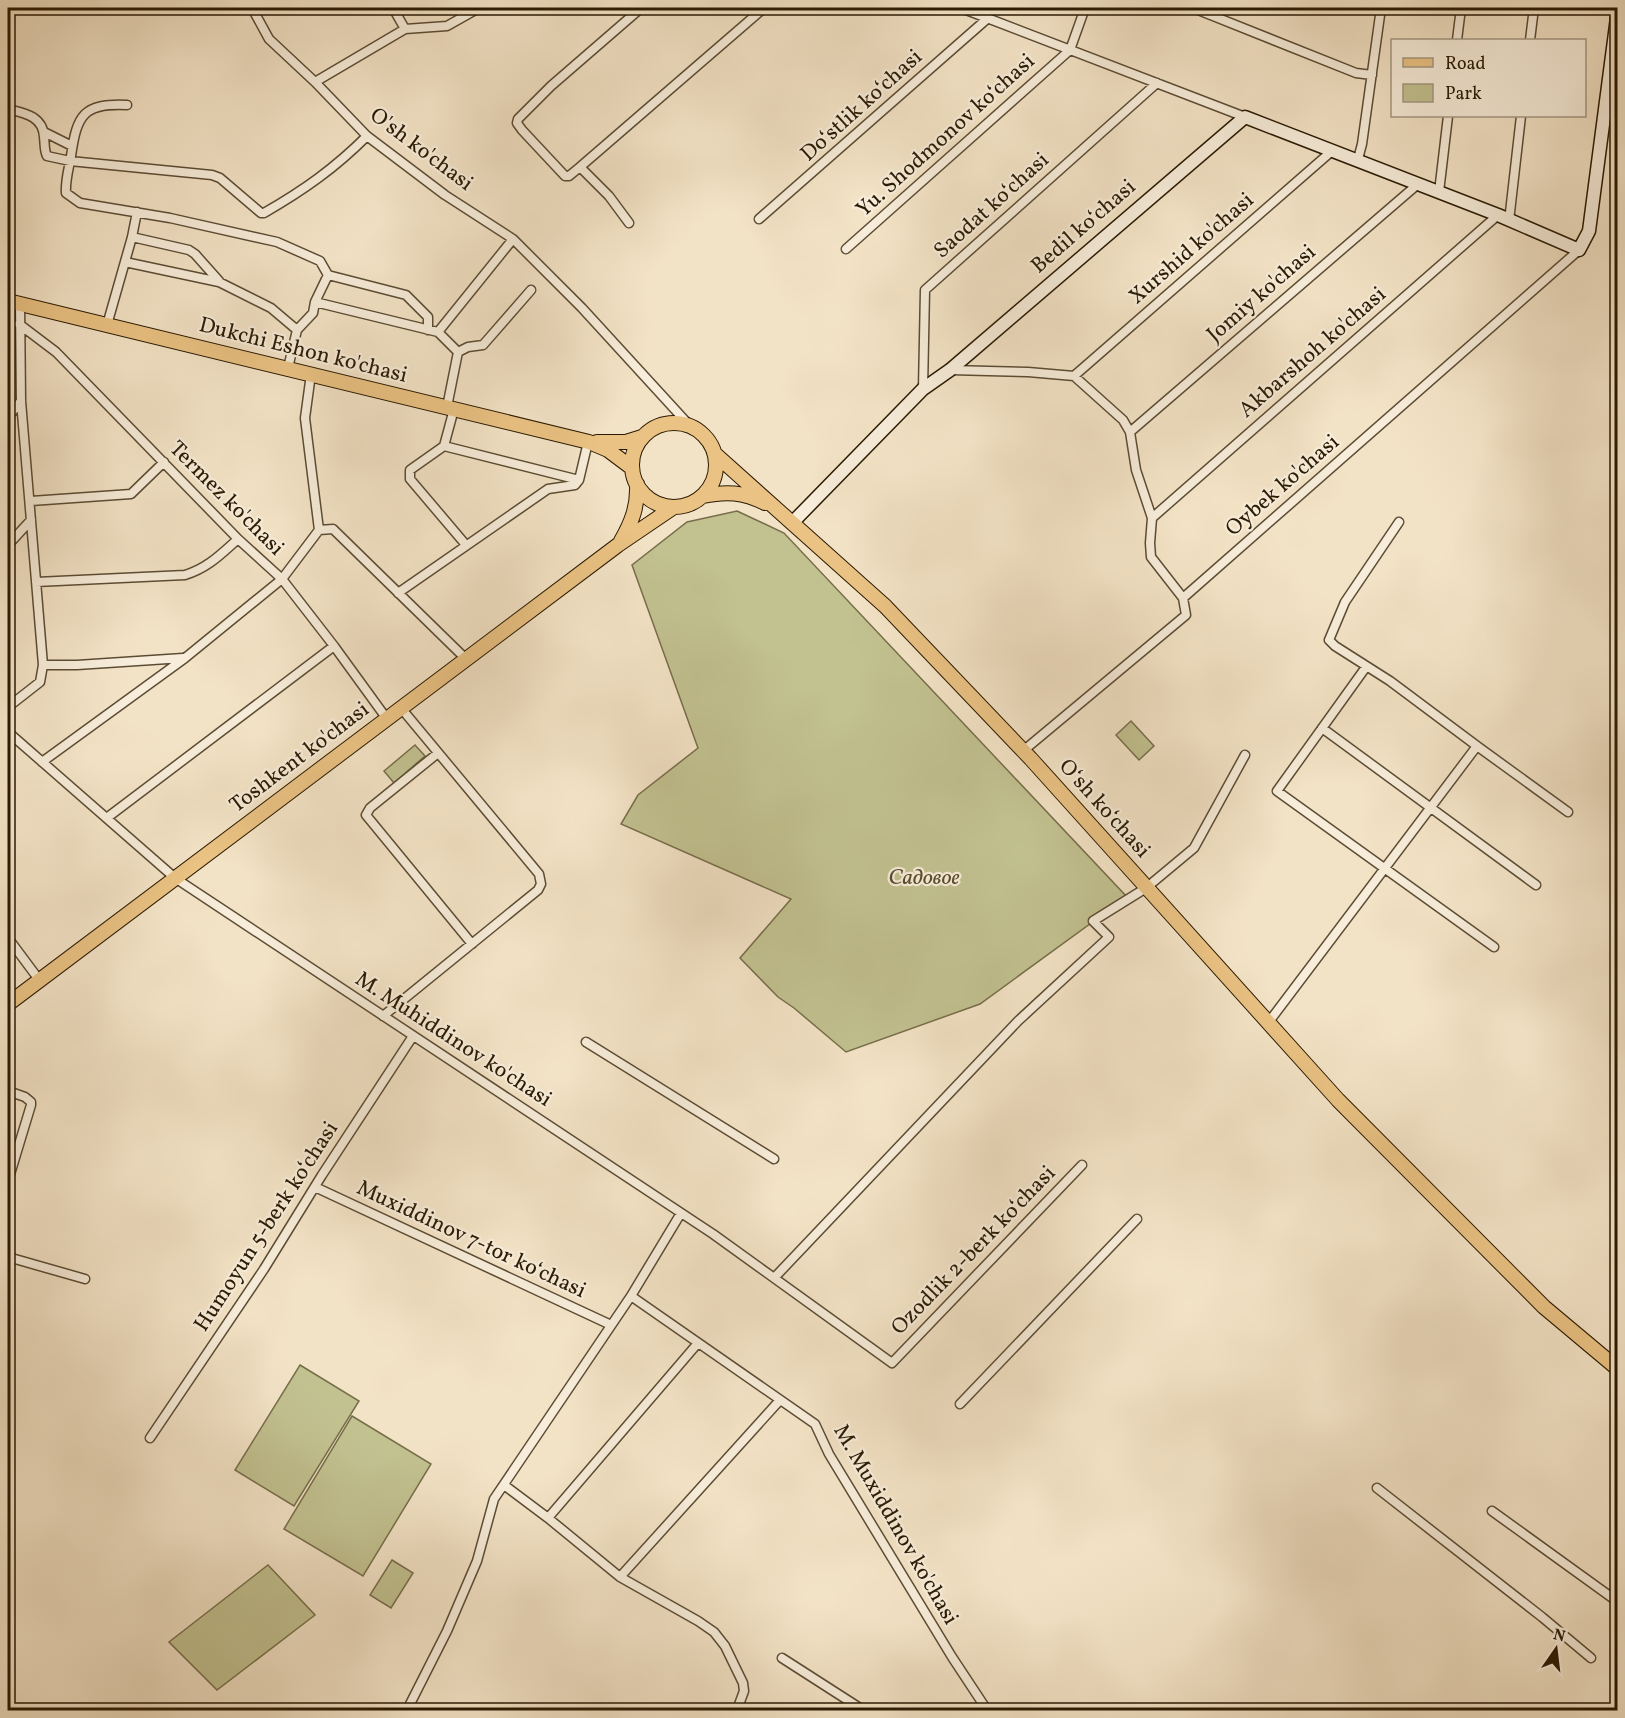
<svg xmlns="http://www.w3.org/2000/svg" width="1625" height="1718" font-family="Vollkorn,serif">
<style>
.green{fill:#c2c190;stroke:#766e4a;stroke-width:1.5}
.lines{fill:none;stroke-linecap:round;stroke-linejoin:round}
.street-casing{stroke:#5c4c34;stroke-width:11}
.secondary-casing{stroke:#2a1a03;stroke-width:15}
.primary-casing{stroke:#2a1a03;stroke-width:16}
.street{stroke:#f7edda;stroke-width:8}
.secondary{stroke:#f7edda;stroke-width:12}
.primary{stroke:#eac283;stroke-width:14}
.labels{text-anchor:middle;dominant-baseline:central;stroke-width:4.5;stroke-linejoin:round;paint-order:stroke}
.street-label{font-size:22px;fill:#2a1a03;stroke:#f7edda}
.park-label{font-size:22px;font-style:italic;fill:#584c2d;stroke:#f7edda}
</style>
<rect width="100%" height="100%" fill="#f3e3c6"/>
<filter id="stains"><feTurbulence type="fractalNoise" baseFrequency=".00333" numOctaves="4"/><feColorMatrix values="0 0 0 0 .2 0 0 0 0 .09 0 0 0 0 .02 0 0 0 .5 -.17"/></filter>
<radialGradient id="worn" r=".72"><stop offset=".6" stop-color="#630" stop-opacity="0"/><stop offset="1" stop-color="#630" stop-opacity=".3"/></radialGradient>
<path class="green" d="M 737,511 L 784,533 L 1127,897 L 980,1004 L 846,1052 L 794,1008 L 778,997 L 740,958 L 791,899 L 621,824 L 638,795 L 698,748 L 632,565 L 687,522 Z
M 1131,721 L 1154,746 L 1139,760 L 1116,735 Z
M 415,745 L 425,756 L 394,783 L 384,771 Z
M 300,1365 L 359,1401 L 294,1506 L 235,1470 Z
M 352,1416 L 431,1464 L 363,1576 L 284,1529 Z
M 392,1560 L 413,1573 L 391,1608 L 370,1595 Z
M 268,1565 L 315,1615 L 217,1690 L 169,1642 Z"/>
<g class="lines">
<g class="street-casing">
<path id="street" d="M 252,8 L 269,39 L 315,82 L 367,136 L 445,195 L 513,239 L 582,308 L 690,426
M 393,8 L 405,29
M 961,8 L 1245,117
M 1193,8 L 1356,73 L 1372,75
M 1457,40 L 1461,8
M 1530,40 L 1534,8
M 315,82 L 405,29 L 447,26 L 479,8
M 127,105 C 83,103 77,115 71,156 C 69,168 65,181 66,193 L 80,203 L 170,218 L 277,242 L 320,261 L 328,275 L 315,302 L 313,313 L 297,330 L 288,368
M 8,109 C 24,113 43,116 44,137 C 45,144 44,150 47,156 L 70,161 L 212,175 L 220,178 L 261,213 L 264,213 C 304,190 335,168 367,136
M 44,132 L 72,146
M 1358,159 L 1362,144 L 1381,8
M 580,167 L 569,176 L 565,176 L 522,130 L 517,123 L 518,119 L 551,86 L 641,8
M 1439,192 L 1448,116
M 759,219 L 988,18
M 1509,221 L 1521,116
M 629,223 L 609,196 L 580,167 L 764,8
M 132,237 L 189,250 L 195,254 L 219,281
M 846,249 L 1070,50 L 1085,8
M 125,262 L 219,282 L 271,308 L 297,330
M 328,275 L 406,295 L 428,317 L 428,330
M 315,302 L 438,332 L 458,352 L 447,407
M 19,324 L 56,352 L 238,539 L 282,579 L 334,646 L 387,719
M 107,325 L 132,237 L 137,212
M 438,332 L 513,239
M 458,352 L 468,347 L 483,345 L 531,290
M 950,370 L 1028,372 L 1074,376 L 1123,420 L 1130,432 L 1136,470 L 1152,518 L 1150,543 L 1151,557 L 1183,598
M 311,374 L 305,418 L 319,530
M 1074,376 L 1333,150
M 923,389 L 925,290 L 1157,83
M 454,409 L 444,446 L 410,470 L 410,479 L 466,545
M 8,417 L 21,401
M 1130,432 L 1418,184
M 444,446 L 579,480
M 31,501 L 131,494 L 164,462
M 1152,518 L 1498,215
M 8,545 L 31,520
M 36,582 L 185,575 C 208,568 221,554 238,539
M 398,593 L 548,489 L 575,485 L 579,480 L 588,442
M 43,665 L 77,665 L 183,658
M 1366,667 L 1277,791 L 1494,947
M 8,707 L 40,682 L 43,665 L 21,401 L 20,303
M 1322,728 L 1536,885
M 8,732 L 175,878 L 713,1234 L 892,1363 L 1082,1165
M 1477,746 L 1568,812
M 1023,751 L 1186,615 L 1183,598 L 1579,250
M 438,753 L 370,808 L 366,815 L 472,944
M 42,762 L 185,658 L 282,579 L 319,530 L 333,529 L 466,659
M 108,817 L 334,646
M 8,938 L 40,981
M 383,1016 L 538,890 L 541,884 L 539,874 L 401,708
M 1268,1023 L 1477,746 L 1390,681 L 1335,646 L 1329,640 L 1345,602 L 1399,522
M 586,1042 L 774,1159
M 8,1091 L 25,1097 L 31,1102 L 31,1105 L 8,1181
M 315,1187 L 611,1325
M 8,1257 L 85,1279
M 775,1277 L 1018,1021 L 1109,937 L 1093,921 L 1146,888 L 1194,848 L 1245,755
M 631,1296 L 815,1424 L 829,1454 L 952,1657 L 987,1710
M 960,1404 L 1137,1219
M 150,1438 L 264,1269 L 322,1175 L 413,1036
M 504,1485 L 548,1518 L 620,1577 L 698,1621 L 714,1632 L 725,1646 L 743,1683 L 744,1691 L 737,1710
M 1377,1488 L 1542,1617 L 1591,1658
M 1492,1511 L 1618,1602
M 548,1518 L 698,1343
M 620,1577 L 780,1400
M 782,1658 L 863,1710
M 407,1710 L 447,1631 L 477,1561 L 494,1499 L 631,1296 L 681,1213"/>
</g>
<g class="secondary-casing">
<path id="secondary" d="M 792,523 L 923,389 L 950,370 L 1245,117 L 1498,215 L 1579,250 L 1589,231 L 1618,10"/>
</g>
<g class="primary-casing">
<path id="primary" d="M 8,301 L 589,442 L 608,450 L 632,468
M632 465a42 42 0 1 1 84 0a42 42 0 1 1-84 0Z
M 597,442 L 626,442 L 642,437
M 715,454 L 885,606 L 1031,759 L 1338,1100 L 1544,1307 L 1618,1369
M 703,496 C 726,491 743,492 765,503
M 621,541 C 632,522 638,506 637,484
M 8,1004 L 618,545 L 674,507"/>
</g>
<use href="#street" class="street"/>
<use href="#secondary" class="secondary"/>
<use href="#primary" class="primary"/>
</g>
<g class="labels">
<g class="street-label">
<text transform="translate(862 106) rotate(-42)">Doʻstlik koʻchasi</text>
<text transform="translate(946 136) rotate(-42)">Yu. Shodmonov koʻchasi</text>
<text transform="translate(421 150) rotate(37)">O'sh ko'chasi</text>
<text transform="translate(992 206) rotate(-42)">Saodat koʻchasi</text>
<text transform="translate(1084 227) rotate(-41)">Bedil koʻchasi</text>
<text transform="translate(1192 249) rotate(-41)">Xurshid ko'chasi</text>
<text transform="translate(1262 294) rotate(-41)">Jomiy ko'chasi</text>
<text transform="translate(303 351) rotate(14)">Dukchi Eshon ko'chasi</text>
<text transform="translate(1313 353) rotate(-41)">Akbarshoh ko'chasi</text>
<text transform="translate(1283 486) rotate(-41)">Oybek ko'chasi</text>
<text transform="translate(226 499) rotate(45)">Termez ko'chasi</text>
<text transform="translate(300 758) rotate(-37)">Toshkent ko'chasi</text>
<text transform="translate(1104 809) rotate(48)">Oʻsh koʻchasi</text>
<text transform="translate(453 1040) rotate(33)">M. Muhiddinov ko'chasi</text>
<text transform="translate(267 1227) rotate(-57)">Humoyun 5-berk koʻchasi</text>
<text transform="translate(471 1240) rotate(25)">Muxiddinov 7-tor koʻchasi</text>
<text transform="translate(974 1251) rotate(-46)">Ozodlik 2-berk koʻchasi</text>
<text transform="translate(895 1525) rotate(60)">M. Muxiddinov ko'chasi</text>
</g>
<g class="park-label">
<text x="924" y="878">Садовое</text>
</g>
</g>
<rect width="1625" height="1718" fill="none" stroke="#f3e3c6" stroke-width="30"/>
<rect x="9" y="9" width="1607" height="1700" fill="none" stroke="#2a1a03" stroke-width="3"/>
<rect x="15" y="15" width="1595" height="1688" fill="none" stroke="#2a1a03" stroke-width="1.5"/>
<rect x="1391" y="39" width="195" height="78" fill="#f7edda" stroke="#a59984" stroke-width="1.5"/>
<rect x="1403" y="58" width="30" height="9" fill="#eac283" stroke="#a59984" stroke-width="1.5"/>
<text x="1445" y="69" font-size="18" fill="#2a1a03">Road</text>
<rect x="1403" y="84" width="30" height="18" fill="#c2c190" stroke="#a59984" stroke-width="1.5"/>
<text x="1445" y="99" font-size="18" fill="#2a1a03">Park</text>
<g transform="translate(1556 1649) rotate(14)" stroke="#f7edda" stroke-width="4.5" paint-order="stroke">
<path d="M0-4.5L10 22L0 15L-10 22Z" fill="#2a1a03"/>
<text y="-9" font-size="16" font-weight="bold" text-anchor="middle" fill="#2a1a03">N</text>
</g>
<rect width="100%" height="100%" filter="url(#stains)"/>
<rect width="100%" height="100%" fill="url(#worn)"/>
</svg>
